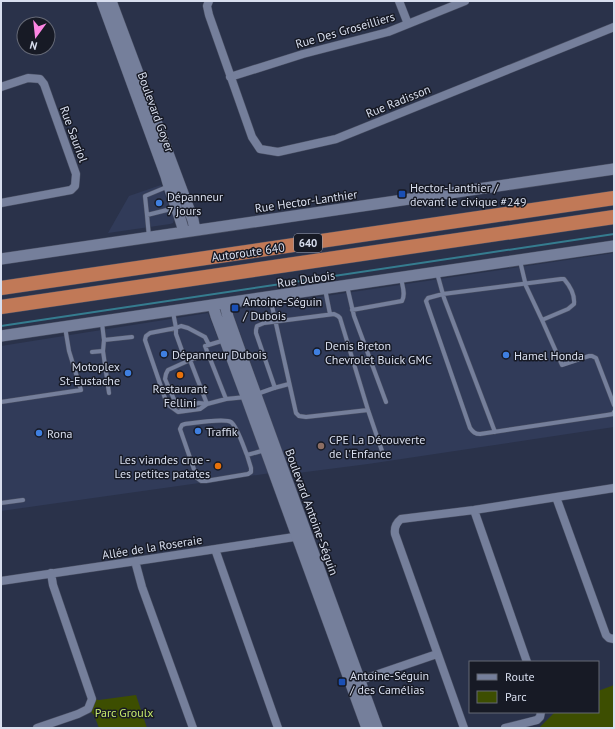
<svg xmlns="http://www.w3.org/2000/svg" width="615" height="729" font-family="'PT Sans',sans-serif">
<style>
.built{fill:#313b59}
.green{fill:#3d4e01}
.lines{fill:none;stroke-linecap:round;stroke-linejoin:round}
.stream{stroke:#357c8f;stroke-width:2}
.lane-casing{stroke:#4a5064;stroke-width:5}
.street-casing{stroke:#4a5064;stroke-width:9}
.secondary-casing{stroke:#4a5064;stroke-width:12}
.highway-casing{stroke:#4a5064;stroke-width:15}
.lane{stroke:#757f9b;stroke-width:4}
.street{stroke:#757f9b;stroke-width:8}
.secondary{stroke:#757f9b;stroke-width:11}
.highway{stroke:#c17957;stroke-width:14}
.transit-dot{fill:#1a4fb4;stroke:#171a25;stroke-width:1.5}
.shop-dot{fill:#3f7fe0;stroke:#171a25;stroke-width:1.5}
.food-dot{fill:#e8710a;stroke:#171a25;stroke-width:1.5}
.education-dot{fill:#8d6e63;stroke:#171a25;stroke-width:1.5}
.labels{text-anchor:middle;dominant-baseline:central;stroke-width:3;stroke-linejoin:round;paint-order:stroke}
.shield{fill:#171a25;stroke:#9ea3b2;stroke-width:1}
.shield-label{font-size:11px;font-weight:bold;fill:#d8deee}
.street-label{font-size:12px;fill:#d8deee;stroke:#171a25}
.poi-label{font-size:12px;fill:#d8deee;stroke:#171a25;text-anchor:start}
.park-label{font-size:12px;fill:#c5e86a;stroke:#171a25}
</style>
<rect width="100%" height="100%" fill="#2a324a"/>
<path class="built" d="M 161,185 L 173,217 L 174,220 L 173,223 L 170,224 L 108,233 L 129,196 Z
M 614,253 L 614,427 L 368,464 L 290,474 L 232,310 Z
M 208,313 L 271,473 L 1,511 L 1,346 Z"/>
<path class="green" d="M 614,685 L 614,728 L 539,728 L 555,712 L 598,712 L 598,691 Z
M 136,695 L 147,728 L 99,728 L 94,715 L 88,709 L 92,699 L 99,700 Z"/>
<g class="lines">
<path class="stream" d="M 1,326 L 614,234"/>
<g class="lane-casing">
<path id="lane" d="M 147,215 L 145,196 L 169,186
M 149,237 L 147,215 L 175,208
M 520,261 L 526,286 L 542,320 L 562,365 L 589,356 L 592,356 L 596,358 L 614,405
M 437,273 L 444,298 L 495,432
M 347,286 L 354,316 L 386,402
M 325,289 L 330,314
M 270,297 L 296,413 L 299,416 L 306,417 L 368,410
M 352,310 L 402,301 C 406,294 402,285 401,278
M 173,312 L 176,328 L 181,326 L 188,328 L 205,337 L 209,345
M 542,320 L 568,309 L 574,304 C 575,295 570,286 564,279 L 561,279 L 443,294 L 428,298 L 426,301 L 470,428 C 473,432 475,434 480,434 L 607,415 L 613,414 L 614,412
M 102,323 L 104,340 L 132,337
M 104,340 L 103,351 L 109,393
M 225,340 L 205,346 L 226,399 L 246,397
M 92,352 L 103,351
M 208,354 L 190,360 L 207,404 L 226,399
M 190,360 L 185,359 L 176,334 L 176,328 L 150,333 L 146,336 L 145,340 L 167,404 L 178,412 L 200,409 L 207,404
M 190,360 L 168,370 L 166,374 L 165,379 L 177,406 L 181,408 L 199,403 L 207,404
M 275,388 L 256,333 L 256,330 L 257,326 L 264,323 L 334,314 L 338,316 L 340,318 L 368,410 L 382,451
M 257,394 L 274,388 L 289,384
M 1,402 L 81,390 L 69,351 L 65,327
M 247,455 L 251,468 L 251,472 L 248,474 L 206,481 L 201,481 L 197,478 L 180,429 L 182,425 L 185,424 C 193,423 225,418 231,422 C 237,426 244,448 247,455 L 265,450
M 1,503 L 23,500"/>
</g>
<g class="street-casing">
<path id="street" d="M 209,1 L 207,6 L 209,15 L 252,137 L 260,149 L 278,152 L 336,139 L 614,27
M 399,1 L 408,24
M 230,77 L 303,54 L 388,32 L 465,1
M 1,87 L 28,78 L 40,79 L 44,84 L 76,174 L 75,186 L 71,190 L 1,203
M 556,497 L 606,635 L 609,638 L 614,639
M 474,510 L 527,662
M 215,549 L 278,728
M 135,561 L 142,587 L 193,728
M 1,581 L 150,559 L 301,536
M 355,682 L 437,654
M 37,728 L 78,714 L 88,709 L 92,699 L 53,585 L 51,573
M 464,728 L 395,534 C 394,527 396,523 401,519 L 474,510 L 614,488
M 505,728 L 537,720 L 540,717 L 541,712"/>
</g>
<g class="secondary-casing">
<path id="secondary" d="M 102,1 L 166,176 C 171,195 179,213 184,232
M 111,1 L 193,220 L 195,230
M 1,259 L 614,169
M 225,304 L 228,317 L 244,362 L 377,728
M 213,306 L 216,316 L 246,396 L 367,728
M 1,336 L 614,246"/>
</g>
<g class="highway-casing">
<path id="highway" d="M 1,288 L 614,198
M 1,307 L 614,217"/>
</g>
<use href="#lane" class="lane"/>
<use href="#street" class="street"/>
<use href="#secondary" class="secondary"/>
<use href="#highway" class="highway"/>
</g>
<g class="transit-dot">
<rect x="398" y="190" width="8" height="8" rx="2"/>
<rect x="231" y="304" width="8" height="8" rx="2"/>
<rect x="338" y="678" width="8" height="8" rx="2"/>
</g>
<g class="shop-dot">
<circle cx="159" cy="203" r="4"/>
<circle cx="317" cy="352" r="4"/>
<circle cx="164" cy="354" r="4"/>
<circle cx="506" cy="355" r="4"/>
<circle cx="128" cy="373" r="4"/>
<circle cx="198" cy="431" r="4"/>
<circle cx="39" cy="433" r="4"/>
</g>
<g class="food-dot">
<circle cx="180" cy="375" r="4"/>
<circle cx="218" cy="466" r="4"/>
</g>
<circle class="education-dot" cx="321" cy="446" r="4"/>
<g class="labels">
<rect class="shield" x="294" y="234" width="28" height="18" rx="3"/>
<g class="shield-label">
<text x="308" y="243">640</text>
</g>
<g class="street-label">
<text transform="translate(345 30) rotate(-16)">Rue Des Groseilliers</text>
<text transform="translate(398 101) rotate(-22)">Rue Radisson</text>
<text transform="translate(156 112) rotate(70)">Boulevard Goyer</text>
<text transform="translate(74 134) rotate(70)">Rue Sauriol</text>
<text transform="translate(306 201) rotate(-8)">Rue Hector-Lanthier</text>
<text transform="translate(248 252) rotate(-8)">Autoroute 640</text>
<text transform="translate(306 279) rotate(-8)">Rue Dubois</text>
<text transform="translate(312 512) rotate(70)">Boulevard Antoine-Séguin</text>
<text transform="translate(152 547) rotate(-9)">Allée de la Roseraie</text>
</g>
<g class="poi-label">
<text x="410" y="187">Hector-Lanthier /<tspan x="410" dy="14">devant le civique #249</tspan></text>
<text x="167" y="196">Dépanneur<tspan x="167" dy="14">7 jours</tspan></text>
<text x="243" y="301">Antoine-Séguin<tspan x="243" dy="14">/ Dubois</tspan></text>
<text x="325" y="345">Denis Breton<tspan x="325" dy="14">Chevrolet Buick GMC</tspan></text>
<text x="172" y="354">Dépanneur Dubois</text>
<text x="514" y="355">Hamel Honda</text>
<text x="120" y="366" text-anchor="end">Motoplex<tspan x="120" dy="14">St-Eustache</tspan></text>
<text x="180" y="388" text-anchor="middle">Restaurant<tspan x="180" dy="14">Fellini</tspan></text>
<text x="206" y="431">Traffik</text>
<text x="47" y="433">Rona</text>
<text x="329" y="439">CPE La Découverte<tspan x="329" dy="14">de l'Enfance</tspan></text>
<text x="210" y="459" text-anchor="end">Les viandes crue -<tspan x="210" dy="14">Les petites patates</tspan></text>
<text x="350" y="675">Antoine-Séguin<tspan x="350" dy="14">/ des Camélias</tspan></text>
</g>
<g class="park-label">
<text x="124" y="712">Parc Groulx</text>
</g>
</g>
<rect width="615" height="729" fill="none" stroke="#d8deee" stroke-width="4"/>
<rect x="469" y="661" width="130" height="52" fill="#171a25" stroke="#646875"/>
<rect x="477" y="674" width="20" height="6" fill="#757f9b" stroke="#646875"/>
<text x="505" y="681" font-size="12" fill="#d8deee">Route</text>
<rect x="477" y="691" width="20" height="12" fill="#3d4e01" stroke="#646875"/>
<text x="505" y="701" font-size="12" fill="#d8deee">Parc</text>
<g transform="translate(36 36) rotate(195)"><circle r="19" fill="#171a25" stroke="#646875"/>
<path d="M0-3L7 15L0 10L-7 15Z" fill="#fc86e3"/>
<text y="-6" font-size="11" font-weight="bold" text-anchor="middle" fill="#d8deee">N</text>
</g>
</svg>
